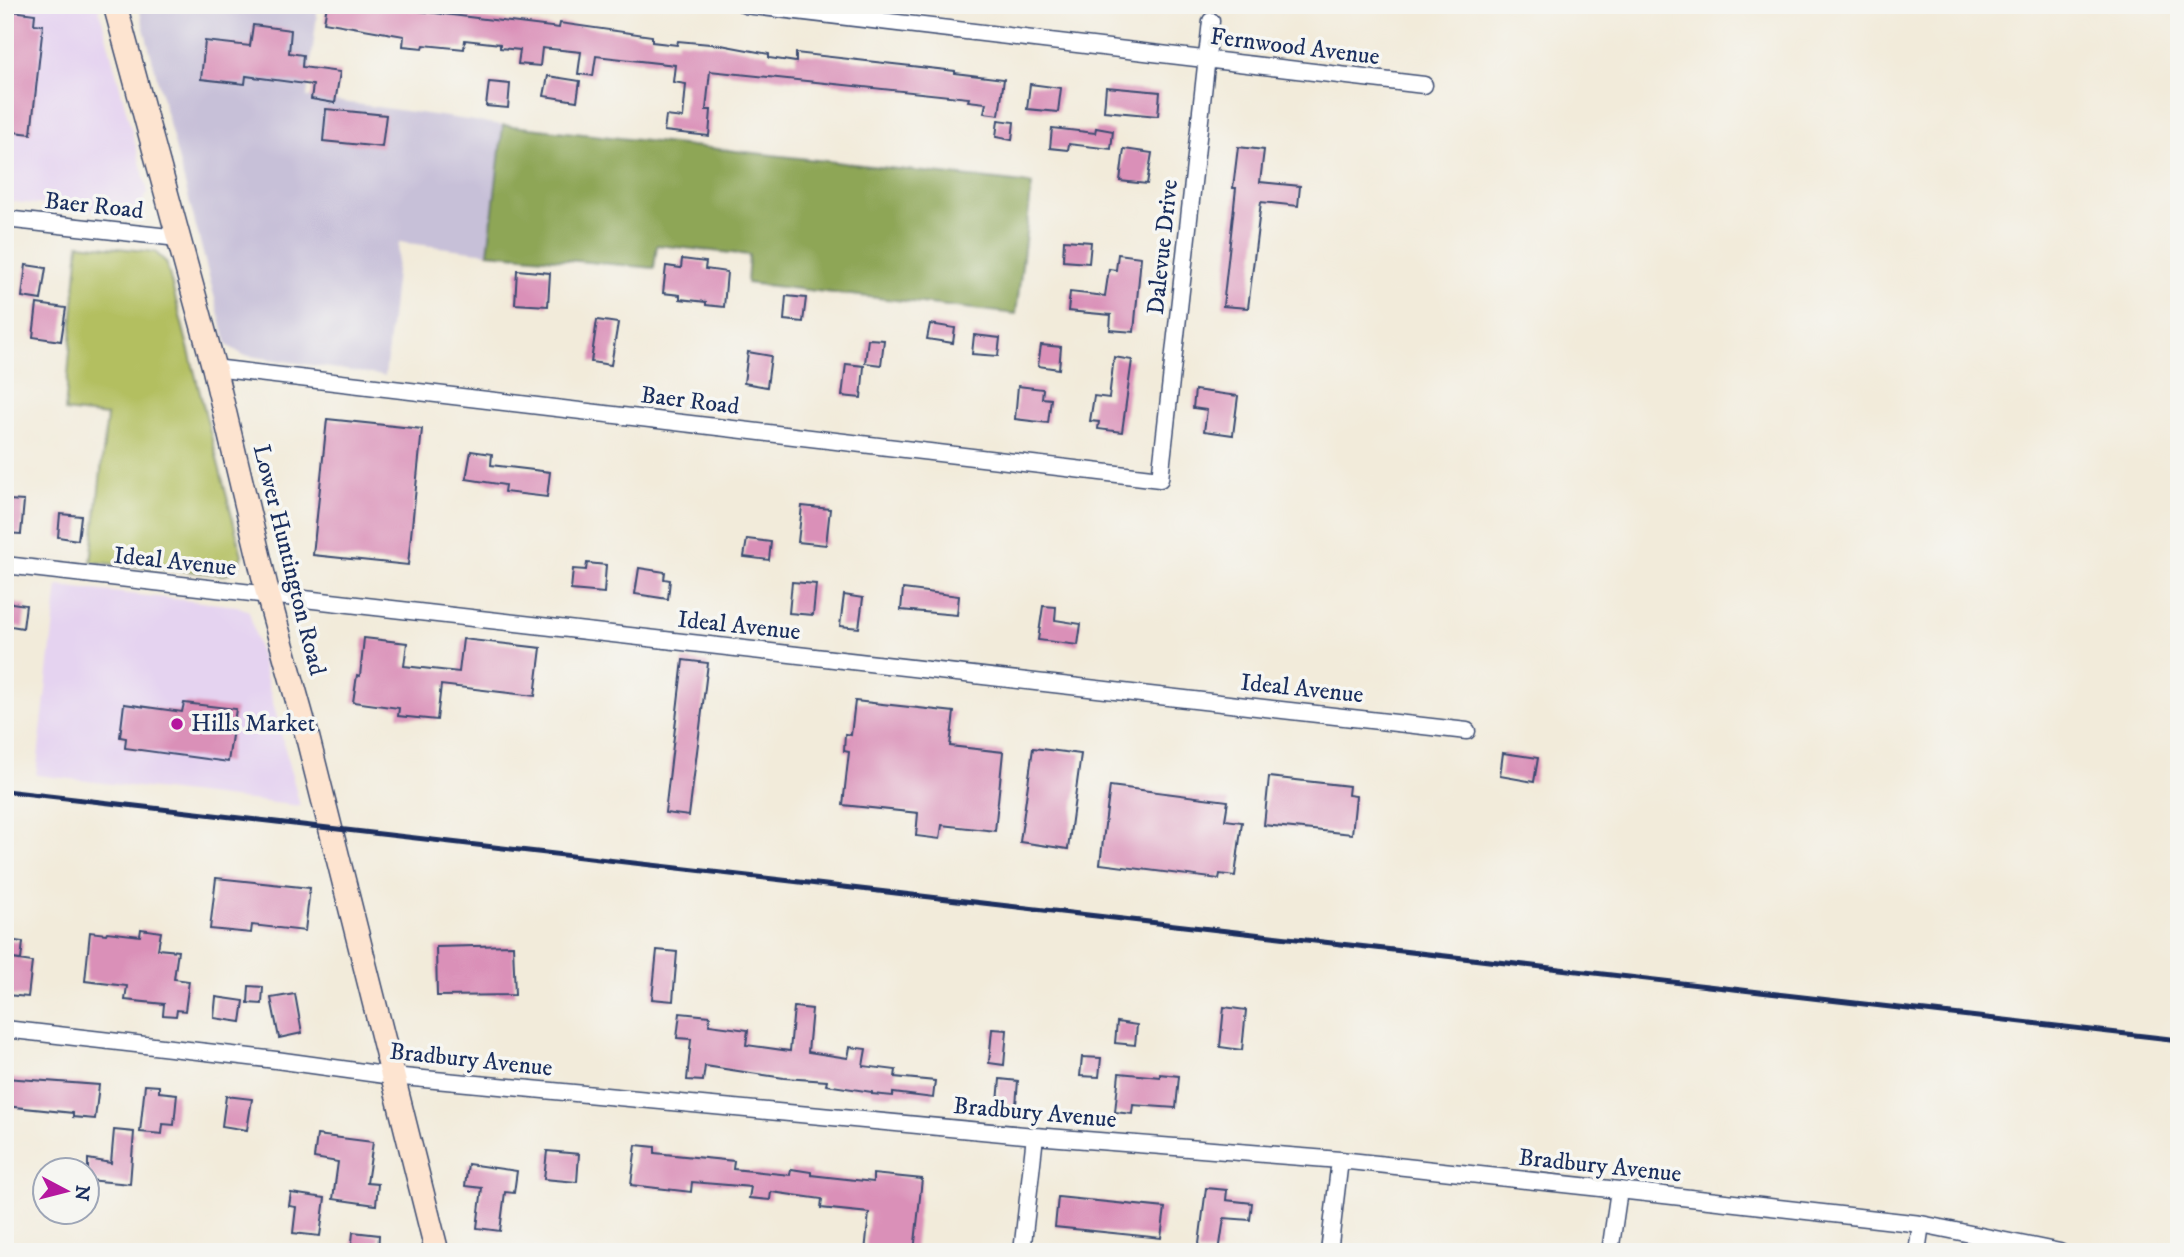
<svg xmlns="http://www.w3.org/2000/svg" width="2184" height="1257" font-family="'IM FELL DW Pica',serif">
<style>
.built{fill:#e5d3f0}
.industrial{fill:#c7c0d8}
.green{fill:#b3bf61;stroke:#677760;stroke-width:2}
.forest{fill:#8ea657;stroke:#546a5a;stroke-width:2}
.building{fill:#da90b8}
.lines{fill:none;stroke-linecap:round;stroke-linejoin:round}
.street-casing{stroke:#3b4b71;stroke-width:19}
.secondary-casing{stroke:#3b4b71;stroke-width:26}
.street{stroke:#fff;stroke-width:16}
.secondary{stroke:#fde4d0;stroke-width:23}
.rail{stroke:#1b2f5e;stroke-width:5}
.poi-dot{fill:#b5179e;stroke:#f6f6f2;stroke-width:2.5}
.labels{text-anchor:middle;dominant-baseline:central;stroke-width:7;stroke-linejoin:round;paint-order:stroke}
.street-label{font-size:24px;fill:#1b2f5e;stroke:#f6f6f2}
.poi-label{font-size:24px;fill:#1b2f5e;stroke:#f6f6f2;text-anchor:start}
</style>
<rect width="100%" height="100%" fill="#f6f6f2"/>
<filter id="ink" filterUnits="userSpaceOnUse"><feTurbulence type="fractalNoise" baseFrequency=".0143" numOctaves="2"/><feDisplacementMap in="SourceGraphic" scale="14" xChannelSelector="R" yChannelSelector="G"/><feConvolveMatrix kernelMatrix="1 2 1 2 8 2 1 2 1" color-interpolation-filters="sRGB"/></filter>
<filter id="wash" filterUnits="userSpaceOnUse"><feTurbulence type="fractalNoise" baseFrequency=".00686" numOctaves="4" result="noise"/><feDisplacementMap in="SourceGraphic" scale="28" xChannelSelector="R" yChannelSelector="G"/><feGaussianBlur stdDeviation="1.57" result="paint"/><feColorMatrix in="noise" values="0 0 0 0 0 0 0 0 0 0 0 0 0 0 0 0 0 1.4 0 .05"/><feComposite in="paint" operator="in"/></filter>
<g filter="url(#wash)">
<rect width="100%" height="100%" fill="#f2ebda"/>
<path class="built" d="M 5,5 L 98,5 L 148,192 L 140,206 L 121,213 L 5,201 Z
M 58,586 L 237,606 L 249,611 L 300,806 L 36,775 Z"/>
<path class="industrial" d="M 138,5 L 318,5 L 307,97 L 503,125 L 488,253 L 399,242 L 385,376 L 243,355 L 227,345 Z"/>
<path class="green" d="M 79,244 L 155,252 L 166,262 L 242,555 L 237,569 L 225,575 L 91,562 L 107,416 L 65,411 Z"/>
<path class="forest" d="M 503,125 L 1032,184 L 1016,314 L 747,283 L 749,255 L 657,245 L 654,268 L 488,253 Z"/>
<g id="blocks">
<path class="building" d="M 327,5 L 369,5 L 559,28 L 560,23 L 652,36 L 652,42 L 677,45 L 678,41 L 721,45 L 769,54 L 769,58 L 796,62 L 796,53 L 955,71 L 955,73 L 1004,79 L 999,115 L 984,113 L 986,103 L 968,101 L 969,98 L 710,71 L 706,110 L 711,110 L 709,136 L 664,131 L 666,116 L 683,118 L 686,84 L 673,82 L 675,65 L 596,56 L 593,76 L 578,74 L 581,52 L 542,48 L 540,66 L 518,64 L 520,50 L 500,48 L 500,44 L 465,40 L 464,49 L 424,45 L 423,48 L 403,46 L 404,36 L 324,22 Z
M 5,10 L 35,14 L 34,24 L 43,25 L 31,134 L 5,131 Z
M 253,25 L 291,30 L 289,53 L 303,55 L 302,67 L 340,72 L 335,103 L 311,99 L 313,85 L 246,76 L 245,84 L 201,79 L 205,41 L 250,46 Z
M 548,76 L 580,81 L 577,101 L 544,96 Z
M 489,82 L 510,84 L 508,108 L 486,106 Z
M 1030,84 L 1061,88 L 1058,112 L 1027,109 Z
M 1106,87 L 1160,92 L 1158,116 L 1104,111 Z
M 326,109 L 386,115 L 382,147 L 323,141 Z
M 998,120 L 1014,122 L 1012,140 L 996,137 Z
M 1052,128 L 1095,133 L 1096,128 L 1113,131 L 1111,149 L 1069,144 L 1068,150 L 1050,148 Z
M 1238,147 L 1264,150 L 1260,182 L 1300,186 L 1298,206 L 1261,202 L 1248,308 L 1223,306 L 1236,188 L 1233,188 Z
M 1124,149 L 1152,153 L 1147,184 L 1120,181 Z
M 1064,240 L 1091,242 L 1089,263 L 1063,261 Z
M 1118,254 L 1141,257 L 1134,332 L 1110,330 L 1111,315 L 1068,311 L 1070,292 L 1105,296 L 1109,269 L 1116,270 Z
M 682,259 L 706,262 L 705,269 L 727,272 L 724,307 L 706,305 L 706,302 L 680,299 L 680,295 L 663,293 L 666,266 L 681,268 Z
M 26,265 L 46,268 L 41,300 L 22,297 Z
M 517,270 L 550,273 L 548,306 L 515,304 Z
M 786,296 L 806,298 L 803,322 L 784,320 Z
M 37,304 L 66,308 L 61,341 L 33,337 Z
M 597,320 L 618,323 L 611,365 L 591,362 Z
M 930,324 L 955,328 L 953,343 L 927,339 Z
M 974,335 L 1000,338 L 998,356 L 972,354 Z
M 868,339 L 884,340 L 881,365 L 865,363 Z
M 1041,345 L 1061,347 L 1059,369 L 1038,366 Z
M 748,352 L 771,356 L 767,387 L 744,383 Z
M 1114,357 L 1132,360 L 1122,432 L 1098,429 L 1099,422 L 1090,421 L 1094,396 L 1109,398 Z
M 846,364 L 864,366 L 861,398 L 842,396 Z
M 1018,386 L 1043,389 L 1042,398 L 1051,399 L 1048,423 L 1015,419 Z
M 1195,390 L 1238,396 L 1233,435 L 1204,431 L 1207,410 L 1193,408 Z
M 327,419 L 422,429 L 408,565 L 313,555 Z
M 471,451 L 492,454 L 491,465 L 550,472 L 547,497 L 504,492 L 505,485 L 466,479 Z
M 8,500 L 24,501 L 21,534 L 5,533 Z
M 802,506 L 830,509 L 826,545 L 798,542 Z
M 60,514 L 81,516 L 78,540 L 58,537 Z
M 747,539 L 771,542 L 769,560 L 744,557 Z
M 587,563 L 606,565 L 604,593 L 571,590 L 573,569 L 586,570 Z
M 639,568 L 665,572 L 664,579 L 670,580 L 668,599 L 635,594 Z
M 792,582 L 816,584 L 813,615 L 789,613 Z
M 903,589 L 959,596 L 957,615 L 901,610 Z
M 844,595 L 863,598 L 859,628 L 840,626 Z
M 5,602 L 26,605 L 23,628 L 5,625 Z
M 1043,606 L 1056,607 L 1055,620 L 1081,624 L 1078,645 L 1038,640 Z
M 364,638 L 407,643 L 404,666 L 459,672 L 463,639 L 541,648 L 535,696 L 441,685 L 437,720 L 398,716 L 399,708 L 353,702 L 357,675 L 360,676 Z
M 683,660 L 708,663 L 689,816 L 665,813 Z
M 855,701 L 954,712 L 950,746 L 1003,752 L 995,831 L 942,825 L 940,839 L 916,836 L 918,813 L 843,805 L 849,752 L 844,751 L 845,734 L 851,735 Z
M 184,703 L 236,709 L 228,762 L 125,748 L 126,738 L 120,737 L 124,704 L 182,712 Z
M 1033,748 L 1081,754 L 1068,849 L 1020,842 Z
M 1503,753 L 1538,758 L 1534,782 L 1500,776 Z
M 1269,777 L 1349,786 L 1348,795 L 1356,796 L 1352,834 L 1264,825 Z
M 1110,786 L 1228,801 L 1225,820 L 1242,822 L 1235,876 L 1220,874 L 1219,879 L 1100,864 Z
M 216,878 L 310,888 L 305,931 L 252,925 L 251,933 L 210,929 Z
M 141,929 L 161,932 L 158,949 L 178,951 L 174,979 L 189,981 L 185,1011 L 177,1010 L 176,1016 L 163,1015 L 164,1004 L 125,1000 L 127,986 L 85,981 L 90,932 L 106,934 L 107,932 L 140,936 Z
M 8,940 L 23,942 L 21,960 L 6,958 Z
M 513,945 L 515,995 L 437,996 L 436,947 Z
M 657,950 L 677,952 L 673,1001 L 652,999 Z
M 12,959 L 32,962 L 28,997 L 7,995 Z
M 249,986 L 263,987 L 262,1004 L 248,1003 Z
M 295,994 L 302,1033 L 279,1038 L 271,998 Z
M 216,997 L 244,1001 L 241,1022 L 214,1018 Z
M 794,1007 L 812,1009 L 808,1052 L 848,1058 L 850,1047 L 866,1049 L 863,1066 L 896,1070 L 895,1077 L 935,1081 L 933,1098 L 893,1093 L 893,1096 L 872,1094 L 872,1092 L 826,1085 L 827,1081 L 784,1078 L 705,1066 L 703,1081 L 687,1080 L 691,1039 L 677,1038 L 680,1013 L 710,1016 L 709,1025 L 748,1030 L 746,1045 L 790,1051 Z
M 1224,1007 L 1246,1010 L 1242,1050 L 1220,1047 Z
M 1117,1022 L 1137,1025 L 1135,1045 L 1115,1043 Z
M 992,1029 L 1007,1030 L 1004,1065 L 989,1063 Z
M 1082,1057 L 1101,1058 L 1099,1077 L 1080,1076 Z
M 1119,1073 L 1160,1077 L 1160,1074 L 1179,1076 L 1176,1108 L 1133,1105 L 1132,1114 L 1115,1112 Z
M 5,1078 L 99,1085 L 95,1119 L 73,1117 L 73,1113 L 5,1106 Z
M 1000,1079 L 1018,1081 L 1016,1105 L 998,1103 Z
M 145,1085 L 159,1086 L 159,1092 L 177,1094 L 174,1125 L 163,1124 L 162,1134 L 140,1132 Z
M 226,1096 L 252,1099 L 247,1130 L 222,1126 Z
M 114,1130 L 134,1132 L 130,1184 L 88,1180 L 88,1159 L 111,1163 Z
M 317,1135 L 373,1142 L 367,1183 L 378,1184 L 376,1205 L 333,1199 L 338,1162 L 314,1158 Z
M 636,1145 L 655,1147 L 655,1153 L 734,1161 L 733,1169 L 790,1175 L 791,1169 L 811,1172 L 811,1175 L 873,1182 L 873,1174 L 922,1179 L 914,1252 L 865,1252 L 869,1213 L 821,1208 L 822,1199 L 771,1192 L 770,1200 L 749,1198 L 751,1187 L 692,1182 L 691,1192 L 631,1185 Z
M 547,1151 L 579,1154 L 577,1182 L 544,1179 Z
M 468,1164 L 517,1171 L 514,1193 L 505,1192 L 500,1231 L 477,1228 L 482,1188 L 465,1186 Z
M 1206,1188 L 1227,1190 L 1226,1200 L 1252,1203 L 1250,1220 L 1224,1218 L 1219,1252 L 1198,1252 Z
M 291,1193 L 325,1198 L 320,1236 L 293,1233 L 296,1207 L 289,1206 Z
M 1058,1197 L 1165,1208 L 1161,1238 L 1055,1227 Z
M 353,1232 L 379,1235 L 378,1252 L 351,1252 Z"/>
</g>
</g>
<g filter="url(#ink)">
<use href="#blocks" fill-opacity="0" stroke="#3b4b71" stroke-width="2"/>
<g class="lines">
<g class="street-casing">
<path id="street" d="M 745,5 L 1424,85
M 5,219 L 178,238
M 214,368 L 1160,479 L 1211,21
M 5,565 L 1467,731
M 5,1029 L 276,1060 L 392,1076 L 1035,1136 L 1340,1160 L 1619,1190 L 1921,1224 L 2060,1252
M 1022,1252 L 1035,1136
M 1329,1252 L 1340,1160
M 1610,1252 L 1619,1190
M 1917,1252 L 1921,1224"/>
</g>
<g class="secondary-casing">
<path id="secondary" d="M 115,5 L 214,368 L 268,595 L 307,735 L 437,1252"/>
</g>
<use href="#street" class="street"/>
<use href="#secondary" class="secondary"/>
<path class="rail" d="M 5,791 L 2179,1040"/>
</g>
</g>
<circle class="poi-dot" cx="177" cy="724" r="7"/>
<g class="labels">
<g class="street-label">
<text transform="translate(1295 47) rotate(7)">Fernwood Avenue</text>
<text transform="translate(94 206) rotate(6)">Baer Road</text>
<text transform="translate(1163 247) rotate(-84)">Dalevue Drive</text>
<text transform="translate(690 401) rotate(7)">Baer Road</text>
<text transform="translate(289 560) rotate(76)">Lower Huntington Road</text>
<text transform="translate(175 562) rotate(6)">Ideal Avenue</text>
<text transform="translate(739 626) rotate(6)">Ideal Avenue</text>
<text transform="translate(1302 689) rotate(6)">Ideal Avenue</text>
<text transform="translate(471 1060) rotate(6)">Bradbury Avenue</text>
<text transform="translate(1035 1113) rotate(5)">Bradbury Avenue</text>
<text transform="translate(1600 1166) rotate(6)">Bradbury Avenue</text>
</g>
<g class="poi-label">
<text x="191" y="724">Hills Market</text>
</g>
</g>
<rect width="2184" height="1257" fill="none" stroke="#f6f6f2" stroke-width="28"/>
<g transform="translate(66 1191) rotate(97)"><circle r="33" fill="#f6f6f2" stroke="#9ea6b7" stroke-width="2"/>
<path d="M0-5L12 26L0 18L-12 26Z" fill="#b5179e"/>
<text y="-10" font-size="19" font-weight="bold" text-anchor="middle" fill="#1b2f5e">N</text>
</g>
</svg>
